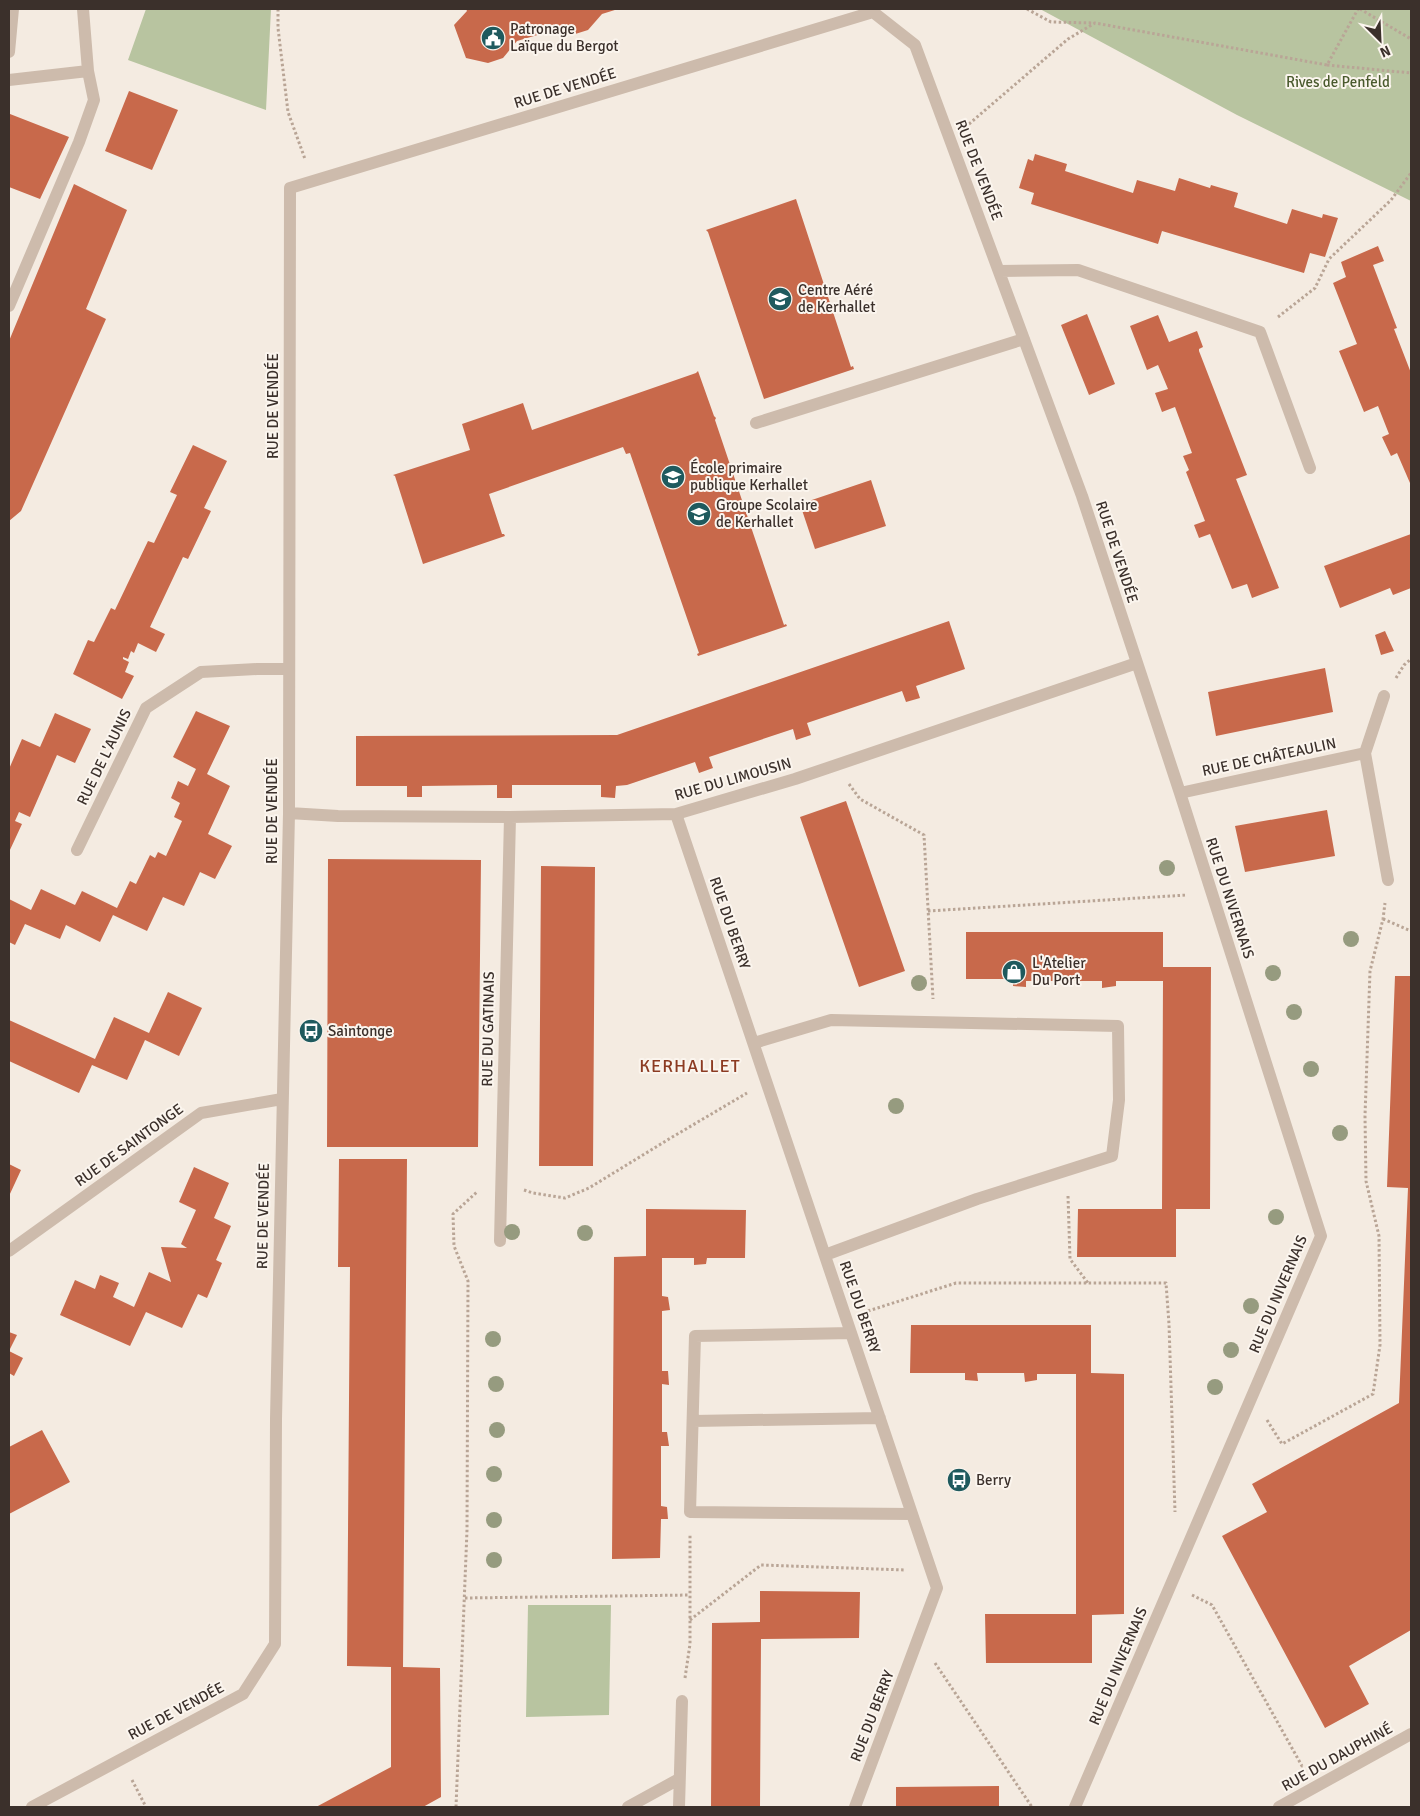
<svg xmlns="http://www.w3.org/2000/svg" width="1420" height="1816" font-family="Signika,sans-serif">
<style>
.green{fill:#b8c4a0}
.building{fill:#c8694b}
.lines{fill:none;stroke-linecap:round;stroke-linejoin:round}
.path{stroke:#b9a596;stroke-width:3;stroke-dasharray:2.5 2.5;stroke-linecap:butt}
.minor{stroke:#cdbbac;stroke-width:12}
.tree{fill:#969b7f}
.labels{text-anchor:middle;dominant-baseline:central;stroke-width:4;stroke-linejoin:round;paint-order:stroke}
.poi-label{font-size:15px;fill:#3b302b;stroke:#fbf5ee;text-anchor:start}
.park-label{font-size:15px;fill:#4a5a2e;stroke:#fbf5ee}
.street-label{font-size:15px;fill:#3b302b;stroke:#fbf5ee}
.quarter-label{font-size:18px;letter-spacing:1px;fill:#8c3b22;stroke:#fbf5ee}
</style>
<rect width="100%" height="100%" fill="#f4ebe1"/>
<path class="green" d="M 146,9 L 271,9 L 266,110 L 128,60 Z
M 1040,9 L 1411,9 L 1411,201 L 1237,115 Z
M 528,1605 L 611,1605 L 609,1715 L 526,1717 Z"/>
<path class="building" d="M 466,9 L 618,9 L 602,14 L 588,30 L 572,35 L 551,31 L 517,41 L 503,58 L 488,63 L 466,58 L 454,25 L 467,11 Z
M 129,91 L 178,110 L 152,170 L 105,151 Z
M 10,114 L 69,137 L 40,199 L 9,187 Z
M 1035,154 L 1067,164 L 1065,171 L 1133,193 L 1137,180 L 1175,191 L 1179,178 L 1210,188 L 1211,185 L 1238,193 L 1234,207 L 1287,224 L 1292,209 L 1322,218 L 1323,214 L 1338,218 L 1325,257 L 1310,253 L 1304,273 L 1162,231 L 1158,244 L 1031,204 L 1034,193 L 1019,188 L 1028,159 L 1033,161 Z
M 74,184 L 127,210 L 86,309 L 106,319 L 21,511 L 9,521 L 9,341 Z
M 796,199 L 851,367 L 853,366 L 854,369 L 764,399 L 708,232 L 706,230 Z
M 1378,246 L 1384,261 L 1373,265 L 1397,328 L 1394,329 L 1411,373 L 1411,482 L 1410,483 L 1397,453 L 1391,456 L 1382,437 L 1389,434 L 1378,406 L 1364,412 L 1339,351 L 1357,344 L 1333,283 L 1346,277 L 1341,262 Z
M 1087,314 L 1115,384 L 1089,395 L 1061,325 Z
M 1158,315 L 1169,342 L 1197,331 L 1203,347 L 1199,349 L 1199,351 L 1247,475 L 1236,479 L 1279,588 L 1252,598 L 1247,584 L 1232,589 L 1210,534 L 1199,538 L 1194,525 L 1205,521 L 1186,472 L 1189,470 L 1183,456 L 1192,453 L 1175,407 L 1162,412 L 1155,393 L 1168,389 L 1158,365 L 1147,370 L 1130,326 Z
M 698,371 L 714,416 L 716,418 L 715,420 L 784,625 L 786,624 L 787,626 L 698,656 L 697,654 L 699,653 L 630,453 L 626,454 L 623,447 L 489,494 L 502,534 L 504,534 L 505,536 L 423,564 L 395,476 L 393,475 L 470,450 L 462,424 L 523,403 L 532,430 L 696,373 Z
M 193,445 L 227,461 L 204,508 L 211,511 L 188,559 L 183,557 L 150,627 L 165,634 L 156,652 L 138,643 L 134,653 L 131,651 L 128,659 L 123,657 L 123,659 L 129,662 L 125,672 L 134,676 L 122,699 L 73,674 L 88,640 L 94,642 L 111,608 L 115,610 L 148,541 L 154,543 L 177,495 L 170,492 Z
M 871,480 L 886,526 L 815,549 L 800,504 Z
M 1411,534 L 1411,588 L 1393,595 L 1390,588 L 1340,608 L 1324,566 Z
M 949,621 L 965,669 L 916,686 L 920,698 L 906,702 L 902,691 L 807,723 L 811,735 L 796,740 L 793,729 L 709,757 L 713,768 L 699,773 L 695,762 L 627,785 L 616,786 L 615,798 L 601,797 L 601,785 L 512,785 L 512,798 L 497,798 L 497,785 L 422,786 L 422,797 L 407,797 L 407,786 L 356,786 L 356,736 L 617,735 Z
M 1385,631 L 1394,651 L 1381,655 L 1375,635 Z
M 1325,668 L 1333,712 L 1216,736 L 1208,692 Z
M 196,711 L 230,726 L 207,774 L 230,786 L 208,834 L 232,846 L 215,879 L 200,872 L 184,906 L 163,897 L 147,931 L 113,915 L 100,942 L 66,925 L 60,939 L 25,924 L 15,945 L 9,942 L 9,899 L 31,910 L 41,889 L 75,905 L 82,891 L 117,908 L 130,881 L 136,884 L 150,855 L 155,858 L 158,852 L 166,856 L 182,821 L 174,817 L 180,803 L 171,798 L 178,781 L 188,786 L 196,769 L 173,757 Z
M 55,713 L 91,729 L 75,763 L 57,755 L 30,817 L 19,812 L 15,821 L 22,824 L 9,852 L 9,769 L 22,739 L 40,747 Z
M 846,801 L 905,971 L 859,987 L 800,817 Z
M 1327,810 L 1335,856 L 1245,872 L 1235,826 Z
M 328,859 L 481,860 L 478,1147 L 327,1147 Z
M 541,866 L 595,867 L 593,1166 L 539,1166 Z
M 966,932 L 1163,932 L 1163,967 L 1211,967 L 1210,1209 L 1176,1209 L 1176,1257 L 1077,1257 L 1078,1209 L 1162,1209 L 1163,981 L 1116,981 L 1116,986 L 1102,988 L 1102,981 L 1026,981 L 1026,987 L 1013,986 L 1013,979 L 966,979 Z
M 1395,976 L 1411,976 L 1411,1630 L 1349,1666 L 1369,1704 L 1325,1728 L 1222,1536 L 1267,1512 L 1252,1484 L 1399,1403 L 1408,1188 L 1387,1187 Z
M 168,992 L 202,1008 L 179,1056 L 145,1040 L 127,1080 L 92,1065 L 79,1093 L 9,1061 L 9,1020 L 95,1059 L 114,1017 L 149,1033 Z
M 339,1159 L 407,1159 L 403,1667 L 440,1668 L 441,1797 L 423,1807 L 316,1807 L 391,1767 L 391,1667 L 347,1666 L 350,1267 L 338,1267 Z
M 9,1164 L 21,1170 L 9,1196 Z
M 194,1167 L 229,1183 L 214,1218 L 231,1226 L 216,1260 L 222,1263 L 207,1298 L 198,1294 L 182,1328 L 146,1312 L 130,1346 L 60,1315 L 75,1280 L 95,1289 L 100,1275 L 119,1283 L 113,1297 L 134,1307 L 149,1272 L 171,1282 L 161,1247 L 187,1248 L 181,1244 L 196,1210 L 179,1202 Z
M 646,1209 L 746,1210 L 745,1258 L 707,1258 L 706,1264 L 694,1265 L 694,1258 L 662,1258 L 662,1296 L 668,1297 L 670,1310 L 662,1311 L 662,1371 L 668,1371 L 669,1385 L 662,1384 L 662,1432 L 667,1432 L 669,1446 L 661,1446 L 661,1506 L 667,1507 L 668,1519 L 661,1519 L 660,1558 L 612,1559 L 614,1257 L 646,1256 Z
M 911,1325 L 1091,1325 L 1091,1373 L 1124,1374 L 1124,1614 L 1092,1615 L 1092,1663 L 986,1663 L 985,1614 L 1076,1614 L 1076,1374 L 1037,1374 L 1037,1380 L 1025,1382 L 1024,1373 L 977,1373 L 978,1381 L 965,1380 L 965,1373 L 910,1373 Z
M 9,1332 L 17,1335 L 9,1351 L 23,1358 L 14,1376 L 9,1373 Z
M 42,1430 L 70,1482 L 9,1514 L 9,1447 Z
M 760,1591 L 860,1592 L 859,1638 L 761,1639 L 760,1807 L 711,1807 L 712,1623 L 760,1622 Z
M 999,1786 L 999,1807 L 896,1807 L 896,1787 Z"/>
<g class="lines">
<path class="path" d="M 278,9 L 278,28 L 288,112 L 305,159
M 1027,9 L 1051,22 L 1095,23
M 1360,9 L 1411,39
M 1327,65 L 1411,73
M 969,124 L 1068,39 L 1095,23 L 1327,65 L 1358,9
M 1278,317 L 1315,288 L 1329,259 L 1391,200 L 1411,173
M 1396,678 L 1404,665 L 1411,659
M 849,784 L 860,799 L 924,835 L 933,999
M 928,911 L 1187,895
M 1383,919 L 1411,931
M 524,1190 L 533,1193 L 565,1198 L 589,1188 L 669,1139 L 747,1093
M 1068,1196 L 1070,1259 L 1088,1283
M 868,1311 L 956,1283 L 1166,1283 L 1169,1324 L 1175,1512
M 1267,1420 L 1282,1444 L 1373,1394 L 1380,1345 L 1379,1236 L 1366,1181 L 1365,1116 L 1370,971 L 1383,919 L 1385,903
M 1192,1595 L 1212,1605 L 1302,1766 L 1303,1766
M 465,1598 L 690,1595
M 690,1620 L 761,1565 L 906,1570
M 935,1663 L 1032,1807
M 685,1678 L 690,1644 L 690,1535
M 132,1780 L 146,1807
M 456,1807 L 467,1530 L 468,1281 L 454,1246 L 453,1214 L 478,1191"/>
<path class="minor" d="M 9,52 L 13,9
M 9,80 L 88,71 L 83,9
M 1000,271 L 1078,270 L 1260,332 L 1310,468
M 9,306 L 79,142 L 94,100 L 88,71
M 756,423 L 1024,339
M 1365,753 L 1384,696
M 1180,793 L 1365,753 L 1388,880
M 289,813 L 338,816 L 510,817 L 676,814 L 795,779 L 1137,663
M 676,814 L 937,1588 L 855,1807
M 77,850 L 146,708 L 201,672 L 257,669 L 288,669
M 754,1043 L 831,1020 L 1118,1026 L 1119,1100 L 1112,1156 L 977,1199 L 825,1255
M 500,1241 L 510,817
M 9,1251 L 201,1113 L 282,1099
M 851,1333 L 695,1336 L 690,1512 L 912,1514
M 693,1421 L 880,1418
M 32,1807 L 243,1694 L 275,1644 L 276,1419 L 289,813 L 290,188 L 873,12 L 915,45 L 1082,496 L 1180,793 L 1321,1236 L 1075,1807
M 628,1807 L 679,1779
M 679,1807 L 682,1701
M 1279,1807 L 1411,1734"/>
</g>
<g class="tree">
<circle cx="1167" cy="868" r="8"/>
<circle cx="1351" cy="939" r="8"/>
<circle cx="1273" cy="973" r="8"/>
<circle cx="919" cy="983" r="8"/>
<circle cx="1294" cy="1012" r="8"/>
<circle cx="1311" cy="1069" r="8"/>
<circle cx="896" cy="1106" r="8"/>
<circle cx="1340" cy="1133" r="8"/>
<circle cx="1276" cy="1217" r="8"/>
<circle cx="512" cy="1232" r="8"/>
<circle cx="585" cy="1233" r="8"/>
<circle cx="1251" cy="1306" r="8"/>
<circle cx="493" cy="1339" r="8"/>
<circle cx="1231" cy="1350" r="8"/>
<circle cx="496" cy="1384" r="8"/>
<circle cx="1215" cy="1387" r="8"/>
<circle cx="497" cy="1430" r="8"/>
<circle cx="494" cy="1474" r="8"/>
<circle cx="494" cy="1520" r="8"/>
<circle cx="494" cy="1560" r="8"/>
</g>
<defs>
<g id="civic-disc" transform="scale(1.25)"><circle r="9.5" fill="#1f5a5e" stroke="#fbf5ee"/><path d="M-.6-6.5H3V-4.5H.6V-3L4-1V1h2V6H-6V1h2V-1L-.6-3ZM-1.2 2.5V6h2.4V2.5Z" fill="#fff"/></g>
<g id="school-disc" transform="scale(1.25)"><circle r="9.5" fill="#1f5a5e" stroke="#fbf5ee"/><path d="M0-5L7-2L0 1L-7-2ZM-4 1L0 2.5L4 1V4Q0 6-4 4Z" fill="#fff"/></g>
<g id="shop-disc" transform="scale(1.25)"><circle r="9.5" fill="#1f5a5e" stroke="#fbf5ee"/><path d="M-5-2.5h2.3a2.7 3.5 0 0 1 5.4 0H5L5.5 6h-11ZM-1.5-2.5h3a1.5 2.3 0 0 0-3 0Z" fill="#fff"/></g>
<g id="bus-disc" transform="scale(1.25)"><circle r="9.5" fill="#1f5a5e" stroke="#fbf5ee"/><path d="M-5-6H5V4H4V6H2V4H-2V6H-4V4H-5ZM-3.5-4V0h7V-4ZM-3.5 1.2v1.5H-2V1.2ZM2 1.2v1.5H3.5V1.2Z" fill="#fff"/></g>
</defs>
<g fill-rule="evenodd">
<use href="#civic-disc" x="493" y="38"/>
<use href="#school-disc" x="780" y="299"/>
<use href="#school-disc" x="673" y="477"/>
<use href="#school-disc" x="699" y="514"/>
<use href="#shop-disc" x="1014" y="972"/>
<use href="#bus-disc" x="311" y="1031"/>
<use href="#bus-disc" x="959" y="1480"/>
</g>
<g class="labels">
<g class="poi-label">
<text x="510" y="29">Patronage<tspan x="510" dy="17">Laïque du Bergot</tspan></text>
<text x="798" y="290">Centre Aéré<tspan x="798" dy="17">de Kerhallet</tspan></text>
<text x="690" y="468">École primaire<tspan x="690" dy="17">publique Kerhallet</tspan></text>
<text x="716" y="505">Groupe Scolaire<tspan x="716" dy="17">de Kerhallet</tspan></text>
<text x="1032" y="963">L'Atelier<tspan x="1032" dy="17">Du Port</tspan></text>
<text x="328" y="1031">Saintonge</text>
<text x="976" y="1480">Berry</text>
</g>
<g class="park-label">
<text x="1338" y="82">Rives de Penfeld</text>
</g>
<g class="street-label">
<text transform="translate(565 88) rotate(-17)">RUE DE VENDÉE</text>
<text transform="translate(979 170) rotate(69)">RUE DE VENDÉE</text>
<text transform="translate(273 406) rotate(-90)">RUE DE VENDÉE</text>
<text transform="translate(1117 552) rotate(72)">RUE DE VENDÉE</text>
<text transform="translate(104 757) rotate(-64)">RUE DE L'AUNIS</text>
<text transform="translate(1269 757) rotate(-12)">RUE DE CHÂTEAULIN</text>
<text transform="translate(733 779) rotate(-16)">RUE DU LIMOUSIN</text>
<text transform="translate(272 811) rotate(-90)">RUE DE VENDÉE</text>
<text transform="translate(1230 898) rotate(72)">RUE DU NIVERNAIS</text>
<text transform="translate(730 923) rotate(71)">RUE DU BERRY</text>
<text transform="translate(488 1029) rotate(-89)">RUE DU GATINAIS</text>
<text transform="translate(129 1145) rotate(-36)">RUE DE SAINTONGE</text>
<text transform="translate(263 1216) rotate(-89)">RUE DE VENDÉE</text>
<text transform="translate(1278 1294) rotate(-67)">RUE DU NIVERNAIS</text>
<text transform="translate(860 1307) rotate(71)">RUE DU BERRY</text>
<text transform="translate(1118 1666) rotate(-67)">RUE DU NIVERNAIS</text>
<text transform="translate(176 1711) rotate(-28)">RUE DE VENDÉE</text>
<text transform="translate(872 1716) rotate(-69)">RUE DU BERRY</text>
<text transform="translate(1337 1757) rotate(-29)">RUE DU DAUPHINÉ</text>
</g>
<g class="quarter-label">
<text x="690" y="1066">KERHALLET</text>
</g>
</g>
<rect width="1420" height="1816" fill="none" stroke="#3b302b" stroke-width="20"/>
<g transform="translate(1380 40) rotate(156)" stroke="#fbf5ee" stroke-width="4" paint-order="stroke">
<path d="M0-4L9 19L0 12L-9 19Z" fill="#3b302b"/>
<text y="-8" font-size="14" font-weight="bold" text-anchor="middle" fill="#3b302b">N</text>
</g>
</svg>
